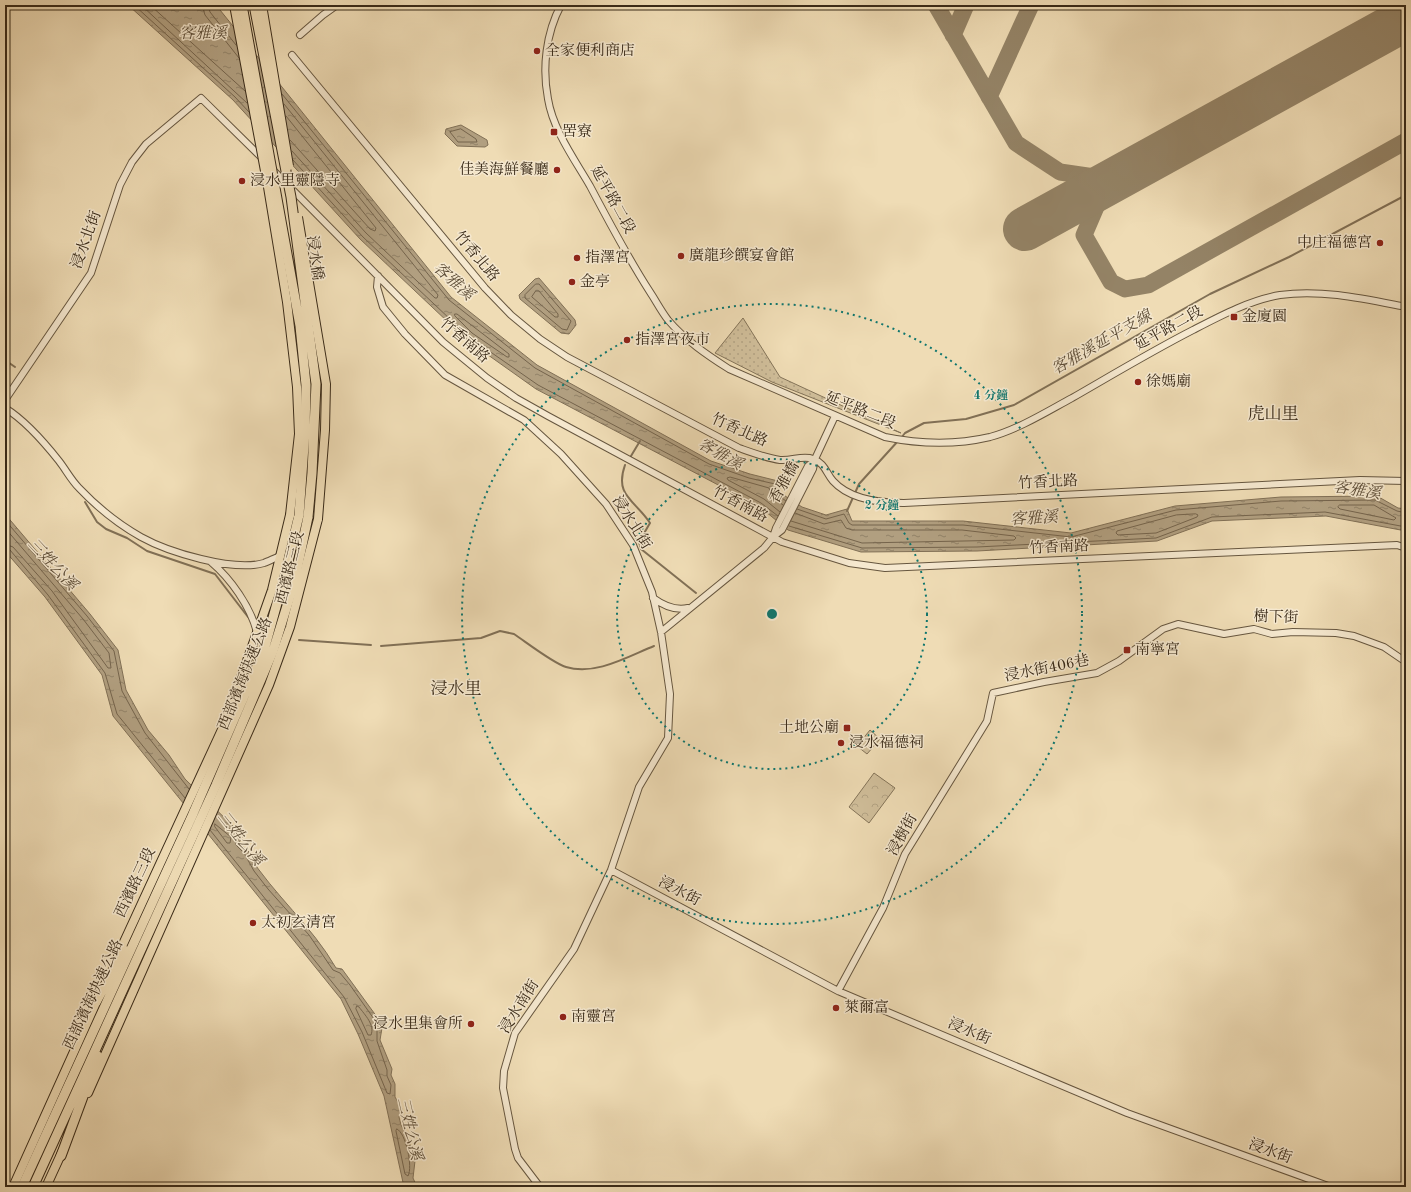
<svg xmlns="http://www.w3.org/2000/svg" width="1411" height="1192" font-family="'Old Standard TT','Noto Serif TC',serif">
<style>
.grass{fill:url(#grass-dots);stroke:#847459}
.park{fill:url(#park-crowns);stroke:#847459}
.pitch{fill:#d0be9a;stroke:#847459}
.water{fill:url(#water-ripples);stroke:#817056}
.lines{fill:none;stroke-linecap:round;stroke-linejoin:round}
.shore{stroke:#75644c;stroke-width:1}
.stream{stroke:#817056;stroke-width:2}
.taxiway{stroke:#948366;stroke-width:17}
.runway{stroke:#948366;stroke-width:44}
.minor-casing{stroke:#66563f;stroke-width:8}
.major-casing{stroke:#392a18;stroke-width:10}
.highway-casing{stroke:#392a18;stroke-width:11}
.minor{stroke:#f5e8cf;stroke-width:6}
.major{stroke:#efdcb5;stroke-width:8}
.highway{stroke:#efdcb5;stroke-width:9}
.major-bridge-casing{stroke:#392a18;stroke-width:10;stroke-linecap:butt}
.highway-bridge-casing{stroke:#392a18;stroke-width:11;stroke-linecap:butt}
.major-bridge{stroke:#efdcb5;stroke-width:8}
.highway-bridge{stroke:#efdcb5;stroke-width:9}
.ring{fill:none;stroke:#0f766e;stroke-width:2;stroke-dasharray:2 4}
.poi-dot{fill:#8f2418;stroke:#f5e8cf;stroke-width:1.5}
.labels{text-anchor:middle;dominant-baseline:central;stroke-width:3;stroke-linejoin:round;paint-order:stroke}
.poi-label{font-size:15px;fill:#392a18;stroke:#f5e8cf;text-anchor:start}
.street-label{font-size:15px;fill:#392a18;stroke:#f5e8cf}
.water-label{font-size:16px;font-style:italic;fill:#5d4d37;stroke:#f5e8cf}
.quarter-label{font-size:17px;fill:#392a18;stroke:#f5e8cf}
.centre{fill:#0f766e;stroke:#f5e8cf;stroke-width:2}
.ring-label{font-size:12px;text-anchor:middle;font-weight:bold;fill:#0f766e;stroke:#f5e8cf;stroke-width:3;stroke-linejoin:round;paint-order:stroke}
</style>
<defs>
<pattern id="grass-dots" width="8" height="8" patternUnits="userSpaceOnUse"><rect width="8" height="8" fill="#d0be9a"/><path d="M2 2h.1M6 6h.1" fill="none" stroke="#b3a384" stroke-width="1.8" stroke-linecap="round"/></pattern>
<pattern id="park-crowns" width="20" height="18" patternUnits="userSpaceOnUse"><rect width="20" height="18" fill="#d0be9a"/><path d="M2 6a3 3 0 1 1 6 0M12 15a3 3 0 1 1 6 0" fill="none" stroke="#b3a384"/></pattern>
<pattern id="water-ripples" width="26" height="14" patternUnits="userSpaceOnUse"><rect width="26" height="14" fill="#b19f80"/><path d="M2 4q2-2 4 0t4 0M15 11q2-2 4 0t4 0" fill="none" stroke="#918268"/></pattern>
</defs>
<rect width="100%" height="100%" fill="#efdcb5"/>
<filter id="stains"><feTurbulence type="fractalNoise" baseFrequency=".005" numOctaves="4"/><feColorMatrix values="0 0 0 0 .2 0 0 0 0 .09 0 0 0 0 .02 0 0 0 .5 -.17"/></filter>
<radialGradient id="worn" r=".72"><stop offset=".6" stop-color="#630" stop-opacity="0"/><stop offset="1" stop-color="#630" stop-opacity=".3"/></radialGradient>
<path class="grass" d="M 743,318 L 780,377 L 901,433 L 772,382 L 715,353 Z"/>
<path class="park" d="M 874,773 L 895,788 L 869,823 L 849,807 Z"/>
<path class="pitch" d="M 870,730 L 880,739 L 867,754 L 857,746 Z"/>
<path class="water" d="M 128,5 L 216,5 L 451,297 L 537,365 L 711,461 L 750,474 L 782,482 L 779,492 L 802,507 L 826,515 L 847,509 L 852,521 L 963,521 L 1071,533 L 1175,506 L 1281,497 L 1377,496 L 1398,508 L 1406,509 L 1406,531 L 1326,516 L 1212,521 L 1157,541 L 977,551 L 861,552 L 788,530 L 760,507 L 536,389 L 467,340 L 360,239 L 233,100 Z
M 461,125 L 487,140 L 488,145 L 485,147 L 457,146 L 445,134 L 446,129 Z
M 539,278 L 575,320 L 576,325 L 569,334 L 561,333 L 520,299 L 519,295 L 535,279 Z
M 5,514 L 90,614 L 118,650 L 126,690 L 148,730 L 169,755 L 185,779 L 240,833 L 242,837 L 239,843 L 249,852 L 248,854 C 274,895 312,926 336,968 L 342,969 L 377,1017 L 382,1028 L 380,1040 L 392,1069 L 391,1075 L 395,1084 L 395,1097 L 402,1109 L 399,1117 L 401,1125 L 408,1138 L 415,1161 L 413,1178 L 417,1187 L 404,1187 L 384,1096 L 358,1034 L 341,999 L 113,716 L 102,675 L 45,597 L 5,551 Z"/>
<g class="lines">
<path class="shore" d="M 134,5 L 235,97 L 249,112
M 141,5 L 247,103
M 150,5 L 245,91
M 202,5 L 205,15 L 239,58
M 208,5 L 210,12 L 236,45
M 282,94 L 449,300 L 535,368 L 709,464 L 749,478 L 775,484 L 776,494 L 786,501
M 284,104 L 438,295 L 437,298 L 435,298 L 366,233 L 292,151
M 286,116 L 376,228 L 375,231 L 370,229 L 290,140
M 461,129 L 476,139 L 477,142 L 458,142 L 450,132 Z
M 293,160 L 363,237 L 469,337 L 538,385 L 761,503 L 778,516
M 536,284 L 539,284 L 571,321 L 567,330 L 562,329 L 525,298 L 525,295 Z
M 536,291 L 539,291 L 558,314 L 558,317 L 555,317 L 532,297 Z
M 455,314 L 457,314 L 509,354 L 509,357 L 507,357 L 472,333 L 455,316 Z
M 1340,505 L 1374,505 L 1396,518 L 1394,520 L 1340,509 L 1338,507 Z
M 797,509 L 826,519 L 844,514 L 849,523 L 852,525 L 963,525 L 1071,537 L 1176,510 L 1281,501 L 1375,500 L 1397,511 L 1406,513
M 780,512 L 764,499 L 728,480 L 727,478 L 730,477 L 769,488 L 772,497 L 783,505
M 1196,514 L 1198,515 L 1197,517 L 1156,533 L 1118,535 L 1116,533 L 1117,531 L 1176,515 Z
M 5,520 L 87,616 L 114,651 L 122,691 L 134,713 L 145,733 L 189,789
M 791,521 L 862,543 L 1014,540 L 1016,538 L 1014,536 L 962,530 L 852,530 L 846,528 L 841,520 L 824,524 L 795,513
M 789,526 L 862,548 L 977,547 L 1156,538 L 1212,517 L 1325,512 L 1406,527
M 5,528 L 83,619 L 109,653 L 111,668 L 108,668 L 52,591 L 13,547 L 5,544
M 5,549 L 10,550 L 48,595 L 105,673 L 117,714 L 185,798
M 215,824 L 231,837 L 230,843 L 227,843 L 215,827 Z
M 210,830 L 344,997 L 362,1032 L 387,1093 L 390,1094 L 391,1085 L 387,1076 L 387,1070 L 377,1041 L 377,1028 L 374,1019 L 350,985 L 340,973 L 333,970 L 309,935 L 268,889 L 254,871 L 244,853 L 236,845 L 236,835 L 216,816
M 357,1006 L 359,1007 C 365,1015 375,1025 371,1035 L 368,1035 L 356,1009 Z
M 397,1129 C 406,1133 413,1167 408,1176 L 405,1174 L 396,1131 Z"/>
<path class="stream" d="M 5,360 L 15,367
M 901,438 L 905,433 L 924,423 L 966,419 L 1014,405 L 1210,294 L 1289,257 L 1406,195
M 631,456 L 640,441
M 625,465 C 614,496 635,500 650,523 L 639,542 L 641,549 L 696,593
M 85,502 L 97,522 L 106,529 L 127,538 L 147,551 L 215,574 L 248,617
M 847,511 L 859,484 L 898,441
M 299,640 L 371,645
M 381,646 L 481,638 L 500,631 L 514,634 C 526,642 553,663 566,667 C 595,676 627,657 654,646"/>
<path class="taxiway" d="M 936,5 L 1016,143 L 1060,172 L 1115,180
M 953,35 L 966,5
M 989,97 L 1031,5
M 1115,180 L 1102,193 L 1084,235 L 1111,282 L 1125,289 L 1148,285 L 1406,141"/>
<path class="runway" d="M 1025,229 L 1406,19"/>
<g class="minor-casing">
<path id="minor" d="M 561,5 C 546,33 542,68 548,99 C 553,130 575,160 590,186 C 609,222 628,258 650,292 C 656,301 661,311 668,320 C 685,340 707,355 729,369 L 885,437 C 919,444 956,445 990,437 C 1019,429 1046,412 1072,398 C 1112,375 1152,351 1193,330 C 1220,316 1250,300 1280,295 C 1322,289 1365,299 1406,307
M 300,35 L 323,15 L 337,5
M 292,55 L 485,288 L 511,315 L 540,339 L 567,357 L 739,448 C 753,453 766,458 780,460 C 792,461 803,455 813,459 C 825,463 826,473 833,481 C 850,500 880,503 904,503 L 1360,480 L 1406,481
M 272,169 L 443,342 L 487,378 L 516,398 L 548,416 L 782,542 L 849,563 L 885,568 L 1397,545 L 1406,548
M 378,276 L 377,287 L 383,307 L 405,334 L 445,375 L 524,420 L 561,454 L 606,504 L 633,545 L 652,592 L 661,632 L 670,694 L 668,738 L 639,787 L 611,870 L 574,949 L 515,1033 L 504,1071 L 503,1088 L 515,1149 L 518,1158 L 540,1187
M 5,400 L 91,273 L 120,185 L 132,162 L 146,144 L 201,98 L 263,159
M 5,408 C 26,421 44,442 59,461 C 66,470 71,480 79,488 C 97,507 118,524 141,537 C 168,552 233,572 264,563 C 269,561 275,558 280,556
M 773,537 L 776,528 L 808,466 L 815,460
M 211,562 C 231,579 250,606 257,632
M 653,598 C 664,606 675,611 688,608
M 661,632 L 764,548 L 773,537 L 782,530 L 813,469 L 815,459 L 835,416
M 611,870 L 838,991 L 1127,1113 L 1331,1187
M 838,991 L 883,908 L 905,854 L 987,721 L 993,693 L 1044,682 L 1097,673 L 1119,661 L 1163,629 L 1178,624 L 1224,634 L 1254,629 L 1272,634 L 1293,632 L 1336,633 L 1354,636 L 1384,647 L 1406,662"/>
</g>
<g class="major-casing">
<path id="major" d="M 118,955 L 225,723 L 272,590 L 290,515
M 88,1093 L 269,685 L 290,627 L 318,519
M 13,1187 L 99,996
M 46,1187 L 63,1150"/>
</g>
<g class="highway-casing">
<path id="highway" d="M 96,1002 L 124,950
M 61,1156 L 98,1056
M 22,1187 L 192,816 L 264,650 L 284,578 L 299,515
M 33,1187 L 216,785 L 273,651 L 294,583 L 308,517"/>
</g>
<use href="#minor" class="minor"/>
<use href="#major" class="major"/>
<use href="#highway" class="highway"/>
<g class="major-bridge-casing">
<path id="major-bridge" d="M 234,5 L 268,187 L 287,302 L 297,387 L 299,434 L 290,515
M 263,11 L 289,166
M 298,217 L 326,384 L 325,430 L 318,519"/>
</g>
<g class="highway-bridge-casing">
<path id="highway-bridge" d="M 242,5 L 300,326 L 306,385 L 305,432 L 299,515
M 254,5 L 291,197 L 316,384 L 312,473 L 308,517"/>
</g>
<use href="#major-bridge" class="major-bridge"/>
<use href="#highway-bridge" class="highway-bridge"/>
</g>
<g class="ring">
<circle cx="772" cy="614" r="155"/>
<circle cx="772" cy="614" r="310"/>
</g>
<g class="poi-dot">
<circle cx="537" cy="51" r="4"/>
<rect x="550" y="128" width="8" height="8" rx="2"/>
<circle cx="557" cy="170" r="4"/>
<circle cx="242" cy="181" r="4"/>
<circle cx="1380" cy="243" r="4"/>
<circle cx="681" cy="256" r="4"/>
<circle cx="577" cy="258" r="4"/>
<circle cx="572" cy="282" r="4"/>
<rect x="1230" y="313" width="8" height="8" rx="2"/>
<circle cx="627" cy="340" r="4"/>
<circle cx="1138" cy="382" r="4"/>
<rect x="1123" y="646" width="8" height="8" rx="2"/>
<rect x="843" y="724" width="8" height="8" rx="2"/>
<circle cx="841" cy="743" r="4"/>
<circle cx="253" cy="923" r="4"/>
<circle cx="836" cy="1008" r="4"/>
<circle cx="563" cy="1017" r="4"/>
<circle cx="471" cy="1024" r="4"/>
</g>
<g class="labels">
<g class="poi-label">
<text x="545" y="51">全家便利商店</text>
<text x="562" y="132">罟寮</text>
<text x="549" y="170" text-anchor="end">佳美海鮮餐廳</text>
<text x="250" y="181">浸水里靈隱寺</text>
<text x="1372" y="243" text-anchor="end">中庄福德宮</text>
<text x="689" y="256">廣龍珍饌宴會館</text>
<text x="585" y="258">指澤宮</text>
<text x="580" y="282">金亭</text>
<text x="1242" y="317">金廈園</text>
<text x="635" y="340">指澤宮夜市</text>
<text x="1146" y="382">徐媽廟</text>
<text x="1135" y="650">南寧宮</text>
<text x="839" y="728" text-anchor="end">土地公廟</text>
<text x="849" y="743">浸水福德祠</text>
<text x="261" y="923">太初玄清宮</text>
<text x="844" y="1008">萊爾富</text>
<text x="571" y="1017">南靈宮</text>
<text x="463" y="1024" text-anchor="end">浸水里集會所</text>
</g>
<g class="street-label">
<text transform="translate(612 200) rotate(61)">延平路二段</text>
<text transform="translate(87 240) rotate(-70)">浸水北街</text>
<text transform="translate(476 257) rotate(50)">竹香北路</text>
<text transform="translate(314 258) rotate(82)">浸水橋</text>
<text transform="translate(1169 329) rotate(-29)">延平路二段</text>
<text transform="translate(464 341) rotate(41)">竹香南路</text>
<text transform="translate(860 411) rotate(22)">延平路二段</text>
<text transform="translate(739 431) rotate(24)">竹香北路</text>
<text transform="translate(785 483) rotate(-61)">香雅橋</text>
<text transform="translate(1048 483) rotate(-3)">竹香北路</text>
<text transform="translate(740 505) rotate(28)">竹香南路</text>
<text transform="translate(631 523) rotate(58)">浸水北街</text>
<text transform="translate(1059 548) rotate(-3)">竹香南路</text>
<text transform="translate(291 568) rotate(-76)">西濱路三段</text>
<text transform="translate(1276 618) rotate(2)">樹下街</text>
<text transform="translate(1047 669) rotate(-11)">浸水街406巷</text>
<text transform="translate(246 674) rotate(-68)">西部濱海快速公路</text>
<text transform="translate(903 835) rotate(-61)">浸樹街</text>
<text transform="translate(136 883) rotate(-65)">西濱路三段</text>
<text transform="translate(679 892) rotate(28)">浸水街</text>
<text transform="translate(94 995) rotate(-65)">西部濱海快速公路</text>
<text transform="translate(520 1007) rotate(-58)">浸水南街</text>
<text transform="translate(969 1032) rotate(23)">浸水街</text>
<text transform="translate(1270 1152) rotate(20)">浸水街</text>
</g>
<g class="water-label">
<text x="203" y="34">客雅溪</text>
<text transform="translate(453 282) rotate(42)">客雅溪</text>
<text transform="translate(1102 343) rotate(-30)">客雅溪延平支線</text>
<text transform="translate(720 455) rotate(29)">客雅溪</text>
<text transform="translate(1357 491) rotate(9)">客雅溪</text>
<text transform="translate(1034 519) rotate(-3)">客雅溪</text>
<text transform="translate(52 565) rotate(47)">三姓公溪</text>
<text transform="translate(240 839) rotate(52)">三姓公溪</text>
<text transform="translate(409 1129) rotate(77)">三姓公溪</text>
</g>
<g class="quarter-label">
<text x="1273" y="414">虎山里</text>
<text x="456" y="689">浸水里</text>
</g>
</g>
<circle cx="772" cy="614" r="6" class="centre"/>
<g class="ring-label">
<text x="991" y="399">4 分鐘</text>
<text x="882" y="509">2 分鐘</text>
</g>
<rect width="1411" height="1192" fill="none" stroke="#efdcb5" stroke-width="20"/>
<rect x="6" y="6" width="1399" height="1180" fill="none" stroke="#392a18" stroke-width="2"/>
<rect x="10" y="10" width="1391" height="1172" fill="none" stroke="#392a18"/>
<rect width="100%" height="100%" filter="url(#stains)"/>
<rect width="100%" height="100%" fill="url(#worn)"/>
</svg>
